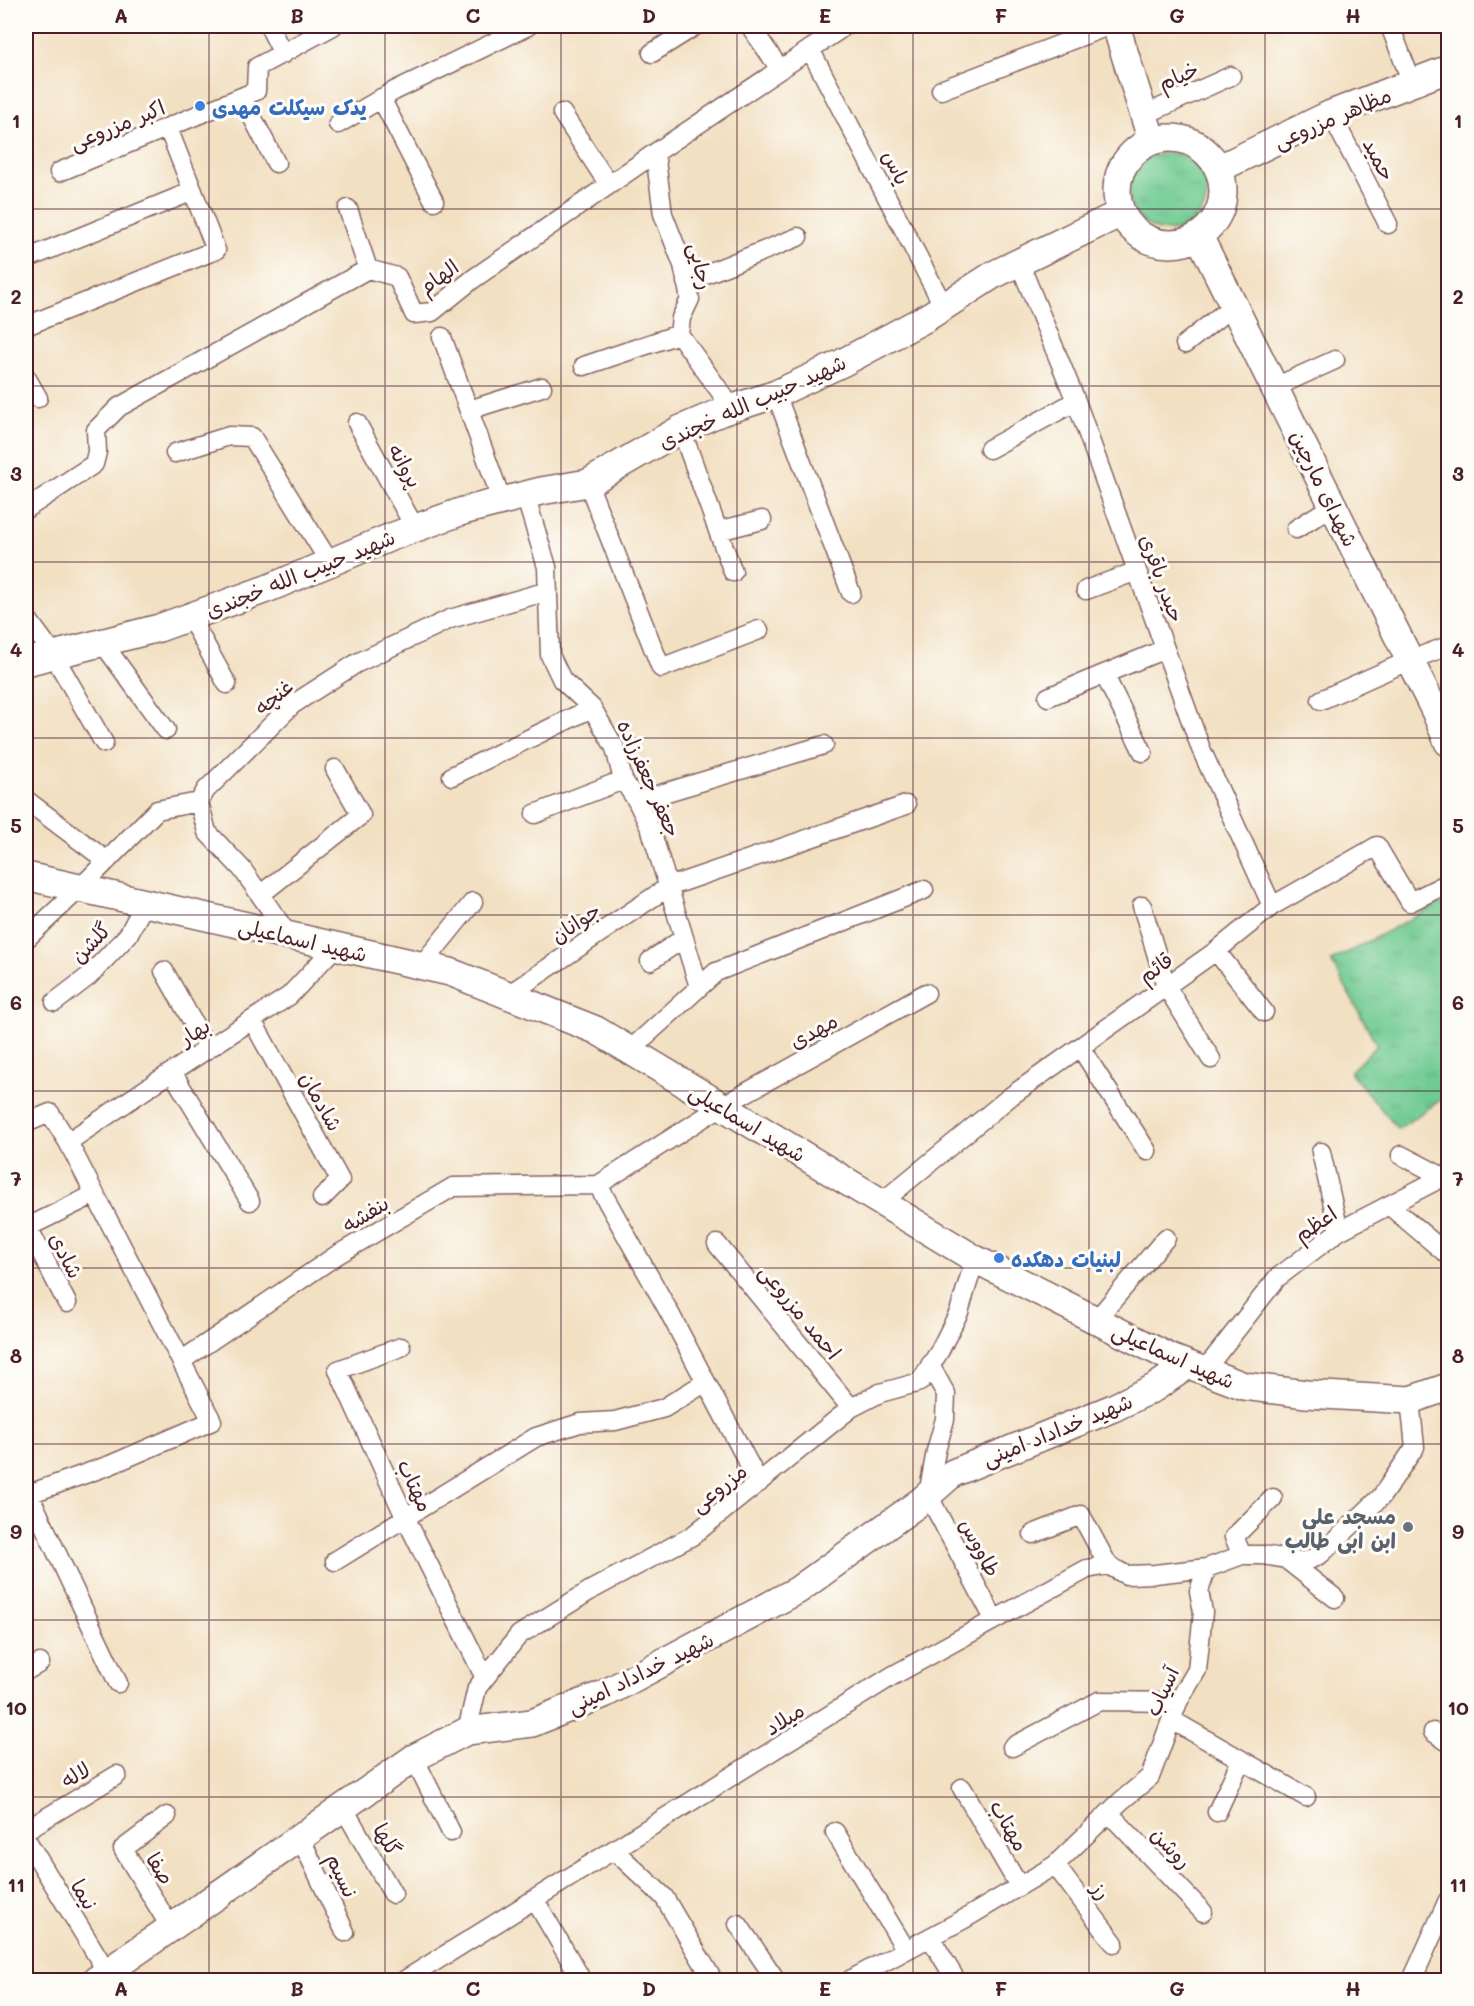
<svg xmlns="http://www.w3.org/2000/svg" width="1474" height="2006" font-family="Mali,'Playpen Sans Arabic',sans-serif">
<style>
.grass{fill:url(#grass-tufts);stroke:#5c745e;stroke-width:1.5}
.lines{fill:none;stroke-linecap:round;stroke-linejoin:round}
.street-casing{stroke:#856360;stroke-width:21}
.secondary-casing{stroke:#856360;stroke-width:30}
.street{stroke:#fff;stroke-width:18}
.secondary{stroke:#fff;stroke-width:27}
.grid{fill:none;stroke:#4a1f2b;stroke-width:1.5;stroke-opacity:0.55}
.shop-dot{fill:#3f7fe0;stroke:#fdfcf7;stroke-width:2}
.worship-dot{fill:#6b7280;stroke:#fdfcf7;stroke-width:2}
.labels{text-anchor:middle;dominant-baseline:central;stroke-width:6;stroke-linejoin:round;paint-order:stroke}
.street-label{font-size:21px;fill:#4a1f2b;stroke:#fdfcf7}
.shop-label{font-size:21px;font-weight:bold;fill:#366cbe;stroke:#fdfcf7;text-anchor:start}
.worship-label{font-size:21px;font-weight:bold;fill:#5b616d;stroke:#fdfcf7;text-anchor:end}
.neatline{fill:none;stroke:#4a1f2b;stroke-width:2}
.grid-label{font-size:20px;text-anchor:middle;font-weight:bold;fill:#4a1f2b}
</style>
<defs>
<pattern id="grass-tufts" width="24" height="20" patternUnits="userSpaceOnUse" patternTransform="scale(1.5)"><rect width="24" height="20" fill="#6fca91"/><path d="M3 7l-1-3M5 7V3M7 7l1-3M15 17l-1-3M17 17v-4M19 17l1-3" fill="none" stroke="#62ad7d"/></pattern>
</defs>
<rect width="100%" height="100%" fill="#fdfcf7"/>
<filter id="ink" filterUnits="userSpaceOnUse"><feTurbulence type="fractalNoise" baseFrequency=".0167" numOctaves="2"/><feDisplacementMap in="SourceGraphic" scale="12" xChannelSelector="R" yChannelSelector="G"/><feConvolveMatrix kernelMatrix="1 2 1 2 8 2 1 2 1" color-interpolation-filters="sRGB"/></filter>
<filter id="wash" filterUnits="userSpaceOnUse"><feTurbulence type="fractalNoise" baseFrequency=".008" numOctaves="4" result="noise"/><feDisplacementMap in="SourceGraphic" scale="24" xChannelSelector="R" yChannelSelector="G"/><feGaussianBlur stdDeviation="1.35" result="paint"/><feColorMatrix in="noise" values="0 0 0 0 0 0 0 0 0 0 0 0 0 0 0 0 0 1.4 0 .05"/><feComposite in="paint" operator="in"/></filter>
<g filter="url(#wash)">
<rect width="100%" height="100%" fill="#f2e0c2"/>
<path class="grass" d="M1129 192a39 39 0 1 1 78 0a39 39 0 1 1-78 0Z
M 1448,899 L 1448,1095 L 1398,1129 L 1350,1072 L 1377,1045 L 1331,961 Z"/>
</g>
<g filter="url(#ink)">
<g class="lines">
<g class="street-casing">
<path id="street" d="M 269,26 L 283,54
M 750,26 L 780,69
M 1390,26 L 1412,83
M 810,49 L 944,307
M 652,53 L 695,26
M 941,90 L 1108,26
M 242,97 L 276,163
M 381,98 L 434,201
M 562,113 L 609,185
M 1331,114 L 1388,224
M 1144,115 L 1231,76
M 338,124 L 394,91 L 528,26
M 655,153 L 663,214 L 683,265 L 690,299 L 681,318 L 679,334 L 732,408
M 59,172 L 256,91 L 257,67 L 333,26
M 348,209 L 368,269
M 26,259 L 193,191
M 1019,262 L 1076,401 L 1201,749 L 1272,906
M 686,282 L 798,237
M 26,326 L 216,250 L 168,128
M 442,337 L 502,501
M 1185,344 L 1234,305
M 584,366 L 679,334
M 26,377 L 38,398
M 1275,387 L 1335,360
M 776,394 L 851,593
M 469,410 L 542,387
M 357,423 L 415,528
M 681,429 L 733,572
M 989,449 L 1076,401
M 175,453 L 229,436 L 252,437 L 330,563
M 588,483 L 661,668 L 759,630
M 525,495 L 547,567 L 550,655 L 562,680 L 592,708 L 615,748 L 623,780 L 637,801 L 651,830 L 699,987
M 26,509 L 94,464 L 97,452 L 96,430 L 119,407 L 368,269 L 397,277 L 414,314 L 432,312 L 473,279 L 655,153 L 845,26
M 1296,529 L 1334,505
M 718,531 L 762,520
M 1086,590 L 1137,571
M 26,617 L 53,654 L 104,743
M 190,617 L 227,684
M 102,642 L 166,730
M 1104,674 L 1143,752
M 1048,697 L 1165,649
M 1321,700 L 1410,660 L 1448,646
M 452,776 L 592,708
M 26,800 L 107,861
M 637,801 L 824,745
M 535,814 L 623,780
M 260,895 L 361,815 L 335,769
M 1142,906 L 1166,986 L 1211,1059
M 289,936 L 242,869 L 207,832 L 199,802 L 206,790 L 292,705 L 357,663 L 450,619 L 548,591
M 26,939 L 80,888 L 157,810 L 199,802
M 1216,951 L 1264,1012
M 650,961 L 684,938
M 421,966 L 473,902
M 164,971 L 208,1049
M 508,995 L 668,887 L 906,805
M 55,1002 L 89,976 L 128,935 L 145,903
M 252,1020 L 340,1180 L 322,1198
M 1080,1047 L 1147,1151
M 630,1050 L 716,972 L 924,890
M 172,1072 L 250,1201
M 26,1123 L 50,1113 L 68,1142 L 212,1421 L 110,1465 L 26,1495
M 68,1142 L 152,1085 L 289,996 L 336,946
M 1321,1152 L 1339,1231
M 598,1185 L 722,1106 L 926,993
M 598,1185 L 668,1310 L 759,1483
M 882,1202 L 1011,1096 L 1216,951 L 1272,906 L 1377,846 L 1410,902 L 1448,883
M 1390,1206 L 1448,1255
M 28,1227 L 67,1303
M 26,1228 L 95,1194
M 717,1244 L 851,1408
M 1096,1320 L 1166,1238
M 401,1347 L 338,1370 L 405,1517 L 485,1678
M 181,1361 L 337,1255 L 453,1187 L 598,1185
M 930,1365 L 946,1394 L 945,1419 L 936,1451 L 928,1495 L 994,1619
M 1204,1371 L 1277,1278 L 1339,1231 L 1443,1177 L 1401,1155
M 29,1494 L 118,1683
M 1033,1534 L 1081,1515 L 1108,1565
M 1242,1555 L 1234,1537 L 1273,1498
M 1287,1560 L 1335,1598
M 335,1561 L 536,1437 L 580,1423 L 615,1421 L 664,1408 L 706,1382
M 26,1671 L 40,1663
M 1172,1720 L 1306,1797
M 467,1731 L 477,1688 L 519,1635 L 591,1590 L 692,1536 L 851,1408 L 880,1393 L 920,1382 L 939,1352 L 959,1312 L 975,1259
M 1433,1732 L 1448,1742
M 1012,1747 L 1099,1701 L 1178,1702
M 414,1758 L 451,1832
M 962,1788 L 1019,1886
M 343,1807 L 393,1894
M 1217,1812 L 1241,1760
M 1109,1813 L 1203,1912
M 167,1816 L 123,1849 L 171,1928
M 26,1830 L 117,1775
M 835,1832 L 906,1950
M 300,1837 L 345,1932
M 26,1839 L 107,1972
M 615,1851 L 664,1897 L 713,1980
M 1055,1865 L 1114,1943
M 535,1900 L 579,1975
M 738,1924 L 776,1980
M 930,1937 L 956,1980
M 405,1980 L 892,1676 L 1087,1569 L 1108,1565 L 1126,1575 L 1155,1574 L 1207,1568
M 850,1980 L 966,1918 L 1055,1865 L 1121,1801 L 1150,1777 L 1178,1702 L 1197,1670 L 1203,1612 L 1199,1591 L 1207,1568 L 1242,1555 L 1263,1555 L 1305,1562 L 1321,1554 L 1381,1497 L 1415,1447 L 1410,1400
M 1412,1980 L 1448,1900"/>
</g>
<g class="secondary-casing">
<path id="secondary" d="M 1116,26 L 1152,141
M1117 191a53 53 0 1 1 106 0a53 53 0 1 1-106 0Z
M 1218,169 L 1331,114 L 1448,69
M 1199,236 L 1435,711 L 1448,742
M 26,662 L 159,628 L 269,588 L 391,537 L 463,511 L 541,491 L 588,483 L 681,429 L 721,412 L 776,394 L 842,363 L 926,318 L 993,275 L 1121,213
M 26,876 L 450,972 L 596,1030 L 975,1259 L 1171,1358 L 1244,1386 L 1306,1394 L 1410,1400 L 1448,1387
M 96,1980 L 414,1758 L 467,1731 L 532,1723 L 604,1694 L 798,1590 L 920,1502 L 953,1473 L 1113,1408 L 1154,1388 L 1188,1365"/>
</g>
<use href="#street" class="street"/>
<use href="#secondary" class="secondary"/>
</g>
</g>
<path class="grid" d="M 209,26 L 209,1980M 385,26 L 385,1980M 561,26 L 561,1980M 737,26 L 737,1980M 913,26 L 913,1980M 1089,26 L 1089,1980M 1265,26 L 1265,1980M 26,209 L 1448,209M 26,386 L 1448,386M 26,562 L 1448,562M 26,738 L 1448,738M 26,915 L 1448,915M 26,1091 L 1448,1091M 26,1268 L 1448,1268M 26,1444 L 1448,1444M 26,1620 L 1448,1620M 26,1797 L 1448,1797"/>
<g class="shop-dot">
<circle cx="200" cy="106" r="6"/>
<circle cx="999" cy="1258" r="6"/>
</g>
<circle class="worship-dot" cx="1408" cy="1527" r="6"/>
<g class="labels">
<g class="street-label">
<text transform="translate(1178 75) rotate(-24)">خیام</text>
<text transform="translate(1332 117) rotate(-23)">مظاهر مزروعی</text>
<text transform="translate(117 124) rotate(-22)">اکبر مزروعی</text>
<text transform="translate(1380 159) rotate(63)">حمید</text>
<text transform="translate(897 167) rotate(63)">یاس</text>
<text transform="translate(702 266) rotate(77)">رجایی</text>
<text transform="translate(438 276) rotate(-36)">الهام</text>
<text transform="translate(752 401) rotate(-24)">شهید حبیب الله خجندی</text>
<text transform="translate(406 465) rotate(61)">پروانه</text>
<text transform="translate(1325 488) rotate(64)">شهدای مارچین</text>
<text transform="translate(300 573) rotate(-22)">شهید حبیب الله خجندی</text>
<text transform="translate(1163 578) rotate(70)">حیدر باقری</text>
<text transform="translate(273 696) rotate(-40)">غنچه</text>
<text transform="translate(650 778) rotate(66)">جعفر جعفرزاده</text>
<text transform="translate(575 922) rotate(-34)">جوانان</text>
<text transform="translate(303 939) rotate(13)">شهید اسماعیلی</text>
<text transform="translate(90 942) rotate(-46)">گلشن</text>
<text transform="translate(1155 967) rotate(-36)">قائم</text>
<text transform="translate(813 1030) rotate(-29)">مهدی</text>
<text transform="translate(194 1031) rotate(-33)">بهار</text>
<text transform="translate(322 1101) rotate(61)">شادمان</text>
<text transform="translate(748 1122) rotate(31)">شهید اسماعیلی</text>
<text transform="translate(365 1213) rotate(-31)">بنفشه</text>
<text transform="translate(1315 1223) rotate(-34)">اعظم</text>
<text transform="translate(67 1255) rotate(63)">شادی</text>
<text transform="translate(801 1311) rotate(51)">احمد مزروعی</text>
<text transform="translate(1174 1355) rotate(24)">شهید اسماعیلی</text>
<text transform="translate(1057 1429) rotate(-22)">شهید خداداد امینی</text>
<text transform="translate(416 1485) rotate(65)">مهتاب</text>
<text transform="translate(718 1487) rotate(-38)">مزروعی</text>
<text transform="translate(981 1547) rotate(62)">طاووس</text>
<text transform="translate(640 1672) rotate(-26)">شهید خداداد امینی</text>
<text transform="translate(1161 1691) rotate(-65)">آسیاب</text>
<text transform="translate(784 1718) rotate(-32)">میلاد</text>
<text transform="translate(75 1774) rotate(-31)">لاله</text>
<text transform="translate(1010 1825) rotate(60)">مهتاب</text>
<text transform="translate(388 1839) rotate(60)">گلها</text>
<text transform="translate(1172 1847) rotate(47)">روشن</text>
<text transform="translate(161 1868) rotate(58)">صفا</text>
<text transform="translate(343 1875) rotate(65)">نسیم</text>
<text transform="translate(1102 1890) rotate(53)">رز</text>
<text transform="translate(85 1894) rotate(59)">نیما</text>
</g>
<g class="shop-label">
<text x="212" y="106">یدک سیکلت مهدی</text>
<text x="1011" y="1258">لبنیات دهکده</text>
</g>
<g class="worship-label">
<text x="1396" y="1515">مسجد علی<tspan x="1396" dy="24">ابن ابی طالب</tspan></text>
</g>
</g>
<rect width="1474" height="2006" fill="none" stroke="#fdfcf7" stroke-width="66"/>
<rect x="33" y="33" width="1408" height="1940" class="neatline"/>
<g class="grid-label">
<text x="121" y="23">A</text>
<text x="297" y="23">B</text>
<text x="473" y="23">C</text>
<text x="649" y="23">D</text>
<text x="825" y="23">E</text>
<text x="1001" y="23">F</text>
<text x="1177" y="23">G</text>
<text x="1353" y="23">H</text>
<text x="16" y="128">1</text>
<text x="1458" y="128">1</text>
<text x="16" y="304">2</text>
<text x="1458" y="304">2</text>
<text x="16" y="481">3</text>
<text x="1458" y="481">3</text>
<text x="16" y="657">4</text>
<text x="1458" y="657">4</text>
<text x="16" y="833">5</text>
<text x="1458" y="833">5</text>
<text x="16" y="1010">6</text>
<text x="1458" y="1010">6</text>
<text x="16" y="1186">7</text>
<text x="1458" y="1186">7</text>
<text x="16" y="1363">8</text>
<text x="1458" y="1363">8</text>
<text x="16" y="1539">9</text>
<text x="1458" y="1539">9</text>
<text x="16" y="1715">10</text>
<text x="1458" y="1715">10</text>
<text x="16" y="1892">11</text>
<text x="1458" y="1892">11</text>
<text x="121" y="1996">A</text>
<text x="297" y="1996">B</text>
<text x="473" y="1996">C</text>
<text x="649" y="1996">D</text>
<text x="825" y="1996">E</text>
<text x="1001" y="1996">F</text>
<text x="1177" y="1996">G</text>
<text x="1353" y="1996">H</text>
</g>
</svg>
